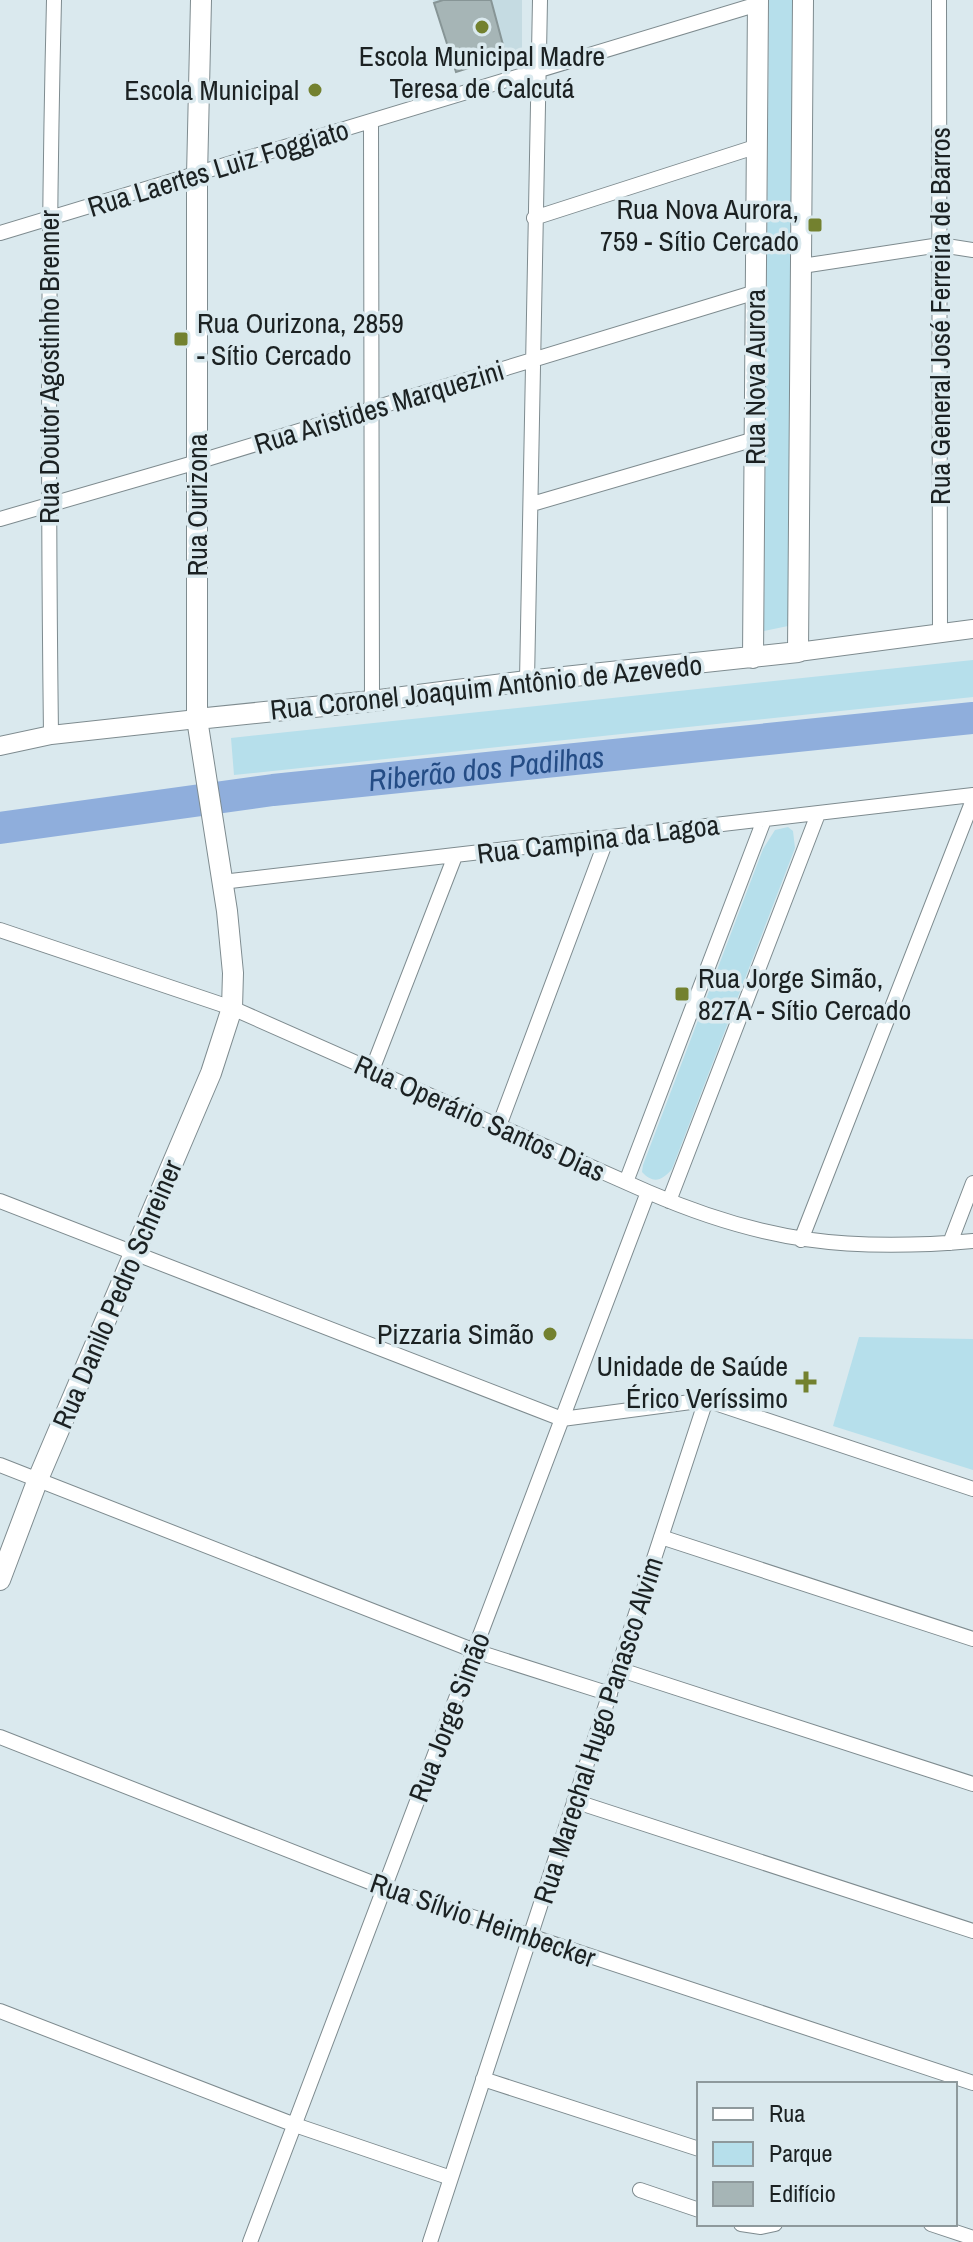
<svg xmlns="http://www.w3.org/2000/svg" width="973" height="2242" font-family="'Archivo Narrow',sans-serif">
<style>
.built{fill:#c5dbe2}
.green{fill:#b6dfeb}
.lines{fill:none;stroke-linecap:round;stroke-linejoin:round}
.river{stroke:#8faedc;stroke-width:32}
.building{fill:#a6b5b6;stroke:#879596;stroke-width:2}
.minor-casing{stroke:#7e8b8f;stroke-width:16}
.tertiary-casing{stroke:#7e8b8f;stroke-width:20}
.secondary-casing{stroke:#7e8b8f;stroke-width:22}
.minor{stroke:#fff;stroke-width:14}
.tertiary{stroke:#fff;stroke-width:18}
.secondary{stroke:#fff;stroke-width:20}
.poi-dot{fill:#73812f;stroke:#dae9ee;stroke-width:3}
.labels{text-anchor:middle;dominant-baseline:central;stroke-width:7;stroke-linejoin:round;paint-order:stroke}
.poi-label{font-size:28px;fill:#1b2122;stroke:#dae9ee;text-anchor:end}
.street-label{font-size:28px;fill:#1b2122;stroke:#dae9ee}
.water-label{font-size:30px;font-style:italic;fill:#244c85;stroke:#dae9ee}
</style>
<rect width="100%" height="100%" fill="#dae9ee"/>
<path class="built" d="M 433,0 L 522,0 L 522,51 L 456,72 Z"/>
<path class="green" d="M 769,0 L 794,0 L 788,626 L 764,631 Z
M 973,660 L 973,697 L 234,775 L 231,738 Z
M 788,827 L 793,831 L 795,848 L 672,1169 C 662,1181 653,1184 642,1172 L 643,1165 L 763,849 L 775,830 Z
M 859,1337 L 973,1339 L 973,1470 L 833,1426 Z"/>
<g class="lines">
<path class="river" id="s1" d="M 0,828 L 273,790 L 973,718"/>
</g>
<path class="building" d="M 443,0 L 491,0 L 506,56 L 456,72 L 434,3 Z"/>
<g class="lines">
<g class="minor-casing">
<path id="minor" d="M 939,0 L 940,633
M 371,122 L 372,701
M 534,218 L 758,146
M 0,233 L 758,4
M 802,266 L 940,245 L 973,250
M 532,504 L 755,439
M 0,519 L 197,462 L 756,292
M 527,681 L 540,0
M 51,735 C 48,490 48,245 54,0
M 222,882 L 973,795
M 0,930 L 232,1008 L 648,1192 C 763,1242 849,1252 973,1241
M 372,1070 L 455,856
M 499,1126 L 607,838
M 626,1182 L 764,820
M 0,1201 L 562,1419 L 706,1400 L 973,1489
M 669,1201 L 818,814
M 801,1240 L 973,800
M 950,1243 L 973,1183
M 0,1465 L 475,1651 L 610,1694
M 661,1537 L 973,1639
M 618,1669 L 973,1784
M 0,1737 L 385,1888 L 973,2083
M 574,1801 L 973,1931
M 0,2011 L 295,2125 L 451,2178
M 483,2079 L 699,2149
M 640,2190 L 699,2210
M 741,2224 L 761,2227 L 775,2224
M 931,2224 L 973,2238
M 250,2242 L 648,1192
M 430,2242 L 706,1400"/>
</g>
<g class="tertiary-casing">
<path id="tertiary" d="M 798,652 L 973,629
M 0,746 L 51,735 L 197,719"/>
</g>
<g class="secondary-casing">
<path id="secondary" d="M 753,658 L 758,0
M 197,719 L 372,701 L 527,681 L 798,652 L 803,0
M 0,1580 L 38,1479 L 211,1073 L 232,1008 L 233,973 L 227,911 L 197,719 L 197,176 L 201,0"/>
</g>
<use href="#minor" class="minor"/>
<use href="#tertiary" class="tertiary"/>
<use href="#secondary" class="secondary"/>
</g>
<g class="poi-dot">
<circle cx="482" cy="27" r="8"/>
<circle cx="315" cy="90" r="8"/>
<rect x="807" y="217" width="16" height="16" rx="4"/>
<rect x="173" y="331" width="16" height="16" rx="4"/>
<rect x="674" y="986" width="16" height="16" rx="4"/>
<circle cx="550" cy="1334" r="8"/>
<path d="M802 1370h8v8h8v8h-8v8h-8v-8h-8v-8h8z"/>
</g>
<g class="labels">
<g class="poi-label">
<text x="482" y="56" text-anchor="middle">Escola Municipal Madre<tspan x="482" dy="32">Teresa de Calcutá</tspan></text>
<text x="299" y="90">Escola Municipal</text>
<text x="799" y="209">Rua Nova Aurora,<tspan x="799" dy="32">759 - Sítio Cercado</tspan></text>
<text x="197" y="323" text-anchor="start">Rua Ourizona, 2859<tspan x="197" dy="32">- Sítio Cercado</tspan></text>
<text x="698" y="978" text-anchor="start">Rua Jorge Simão,<tspan x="698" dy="32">827A - Sítio Cercado</tspan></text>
<text x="534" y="1334">Pizzaria Simão</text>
<text x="788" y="1366">Unidade de Saúde<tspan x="788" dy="32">Érico Veríssimo</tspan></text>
</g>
<g class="street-label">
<text transform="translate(218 168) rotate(-17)">Rua Laertes Luiz Foggiato</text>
<text transform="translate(940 316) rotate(-90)">Rua General José Ferreira de Barros</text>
<text transform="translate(49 367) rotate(-90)">Rua Doutor Agostinho Brenner</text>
<text transform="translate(755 377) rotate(-90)">Rua Nova Aurora</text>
<text transform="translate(379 407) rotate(-17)">Rua Aristides Marquezini</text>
<text transform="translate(197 505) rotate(-90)">Rua Ourizona</text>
<text transform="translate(486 687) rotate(-6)">Rua Coronel Joaquim Antônio de Azevedo</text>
<text transform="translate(598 839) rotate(-7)">Rua Campina da Lagoa</text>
<text transform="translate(480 1118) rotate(24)">Rua Operário Santos Dias</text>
<text transform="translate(117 1294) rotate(-67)">Rua Danilo Pedro Schreiner</text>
<text transform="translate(449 1717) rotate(-69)">Rua Jorge Simão</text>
<text transform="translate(598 1730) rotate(-72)">Rua Marechal Hugo Panasco Alvim</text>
<text transform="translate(483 1920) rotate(19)">Rua Sílvio Heimbecker</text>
</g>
<g class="water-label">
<text stroke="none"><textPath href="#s1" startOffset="490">Riberão dos Padilhas</textPath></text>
</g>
</g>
<rect x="697" y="2082" width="260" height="144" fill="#dae9ee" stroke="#8e999c" stroke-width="2"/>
<rect x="713" y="2108" width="40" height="12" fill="#ffffff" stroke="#8e999c" stroke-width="2"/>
<text x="769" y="2122" font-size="24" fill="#1b2122">Rua</text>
<rect x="713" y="2142" width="40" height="24" fill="#b6dfeb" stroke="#8e999c" stroke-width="2"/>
<text x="769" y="2162" font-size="24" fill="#1b2122">Parque</text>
<rect x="713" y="2182" width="40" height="24" fill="#a6b5b6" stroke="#8e999c" stroke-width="2"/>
<text x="769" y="2202" font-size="24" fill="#1b2122">Edifício</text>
</svg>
